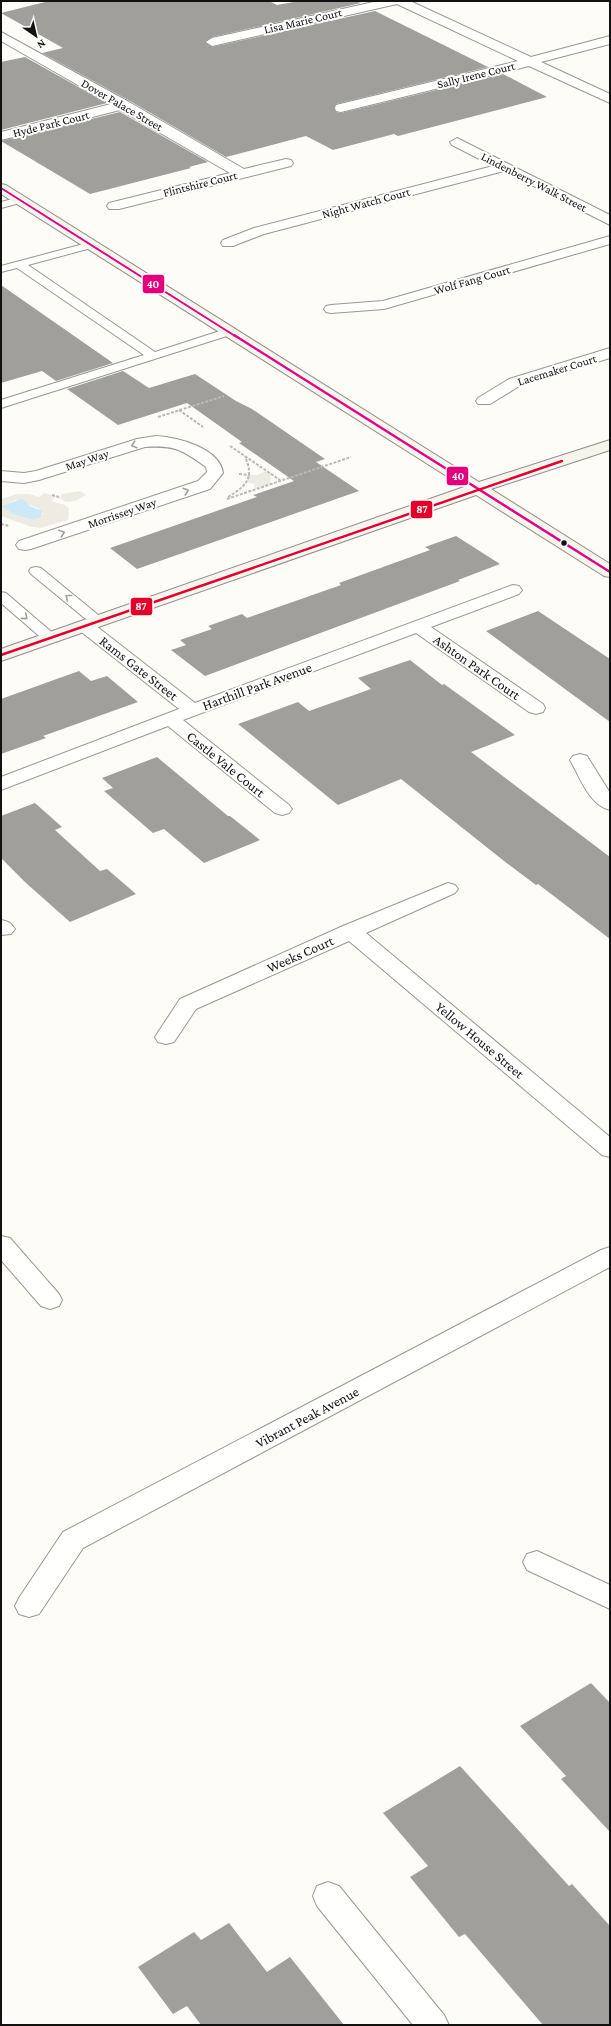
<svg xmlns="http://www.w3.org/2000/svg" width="611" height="2026" font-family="'Crimson Pro',serif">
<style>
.plaza{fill:#edebe2;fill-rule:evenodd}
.water{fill:#cde8f7}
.building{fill:#a19f9c}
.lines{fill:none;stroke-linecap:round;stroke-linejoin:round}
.lane-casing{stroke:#979795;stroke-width:2}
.street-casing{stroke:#979795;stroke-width:2}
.secondary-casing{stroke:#8e8d8b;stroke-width:2}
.path{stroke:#b9b9b8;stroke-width:2;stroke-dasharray:3 1.5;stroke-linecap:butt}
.lane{fill:#fffffe;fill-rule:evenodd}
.street{fill:#fffffe;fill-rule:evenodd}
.secondary{fill:#f6f4eb;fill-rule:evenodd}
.bus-1-far1-casing{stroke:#fff;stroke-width:4}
.bus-1-casing{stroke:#fff;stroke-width:5}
.bus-2-casing{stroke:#fff;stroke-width:5}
.bus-1-far1{stroke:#e5007d;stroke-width:2}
.bus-1{stroke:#e5007d;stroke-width:2.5}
.bus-2{stroke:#e4002b;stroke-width:2.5}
.oneway{stroke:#a0a09f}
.bus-dot{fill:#111;stroke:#fff;stroke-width:1.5}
.labels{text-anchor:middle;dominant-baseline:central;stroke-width:4;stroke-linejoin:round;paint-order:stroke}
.far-street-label{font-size:12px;fill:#111;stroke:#fff}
.street-label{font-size:14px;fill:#111;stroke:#fff}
.line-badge{stroke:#fff;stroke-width:1.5}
.badge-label{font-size:11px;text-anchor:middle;font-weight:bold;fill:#fff}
</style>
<rect width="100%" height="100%" fill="#fdfcf7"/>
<path class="plaza" d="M 266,471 L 271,473 L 270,484 L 256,489 L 254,486 L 255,484 L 247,482 L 250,475 L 257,475 Z
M 80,491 L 86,495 L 75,501 L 66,502 L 59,498 L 62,494 Z
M 44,493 L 56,496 L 51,501 L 65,505 L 69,509 L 68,520 L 40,528 L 32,527 L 1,516 L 1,499 L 18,494 L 29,494 L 39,497 ZM 16,500 L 38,508 L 43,514 L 33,520 L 13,514 L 3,506 Z"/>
<path class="water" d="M 22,499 L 30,506 L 42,511 L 41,517 L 33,520 L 13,514 L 2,506 Z"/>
<path class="building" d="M 49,1 L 269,1 L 277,5 L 299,1 L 356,1 L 361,3 L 212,37 L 205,42 L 212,47 L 375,11 L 488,67 L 336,104 L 334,108 L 336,112 L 341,113 L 503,74 L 547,97 L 398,136 L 394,134 L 333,150 L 306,136 L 226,157 L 130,101 L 42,53 L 63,48 L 1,13 Z
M 25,57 L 107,103 L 1,130 L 1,62 Z
M 120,112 L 208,162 L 189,167 L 191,168 L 90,194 L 1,141 Z
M 1,285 L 113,363 L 56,381 L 42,371 L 1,383 Z
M 123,371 L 149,388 L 195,374 L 236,401 L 252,409 L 325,459 L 316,462 L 359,491 L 137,569 L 110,548 L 257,497 L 253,495 L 294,481 L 239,443 L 242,442 L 187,403 L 118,425 L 67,389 Z
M 456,536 L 500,564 L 458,580 L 460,581 L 205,676 L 171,650 L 186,645 L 180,640 L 212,629 L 208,626 L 242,614 L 247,618 L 341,585 L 339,583 L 430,550 L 425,547 Z
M 538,611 L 610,659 L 610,722 L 486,631 Z
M 410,660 L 442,685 L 444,684 L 515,735 L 471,752 L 610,857 L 610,939 L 538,884 L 536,885 L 504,861 L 401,779 L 338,805 L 238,724 L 298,702 L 309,711 L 371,689 L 358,678 Z
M 79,671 L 91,681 L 107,676 L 138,702 L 43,736 L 46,738 L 1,754 L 1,699 Z
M 157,757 L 228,816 L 230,816 L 260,840 L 204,863 L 164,829 L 153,833 L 104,791 L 113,788 L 102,778 Z
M 35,803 L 62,827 L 55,830 L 100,871 L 107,869 L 136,894 L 70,922 L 26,883 L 1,858 L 1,816 Z
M 591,1683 L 610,1703 L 610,1832 L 561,1779 L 566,1776 L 520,1726 Z
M 460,1766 L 569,1886 L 572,1884 L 610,1926 L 610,2025 L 543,2025 L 465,1934 L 459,1937 L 410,1877 L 428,1866 L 383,1813 Z
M 229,1923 L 267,1972 L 290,1957 L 344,2025 L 201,2025 L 187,2006 L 173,2014 L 138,1967 L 194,1932 L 201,1940 Z"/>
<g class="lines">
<g class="lane-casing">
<path id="lane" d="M 20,197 L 25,200 L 24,202 L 1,208 L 1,202 Z
M 91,242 L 97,245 L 95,247 L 28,265 L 155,352 L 229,328 L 235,332 L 233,334 L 1,408 L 1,400 L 144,355 L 17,268 L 1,272 L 1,266 Z
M 36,567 L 41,568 L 103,619 L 105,622 L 103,625 L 93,625 L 31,574 L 29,571 L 31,568 Z
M 1,592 L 6,593 L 55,635 L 57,638 L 55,641 L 45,641 L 1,603 Z"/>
</g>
<g class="street-casing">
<path id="street" d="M 378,1 L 410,1 L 531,57 L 610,36 L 610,44 L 541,62 L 610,94 L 610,103 L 529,66 L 341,112 L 336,111 L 335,108 L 336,105 L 518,61 L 397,4 L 212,46 L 206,42 L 212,38 Z
M 1,32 L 129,102 L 244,169 L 286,159 L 291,160 L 293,163 L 291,166 L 119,209 L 109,209 L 107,206 L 109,203 L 230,173 L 120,110 L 1,140 L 1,132 L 111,104 L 1,41 Z
M 457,138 L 610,215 L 610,225 L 504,171 L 264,234 L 233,246 L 223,246 L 221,243 L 223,240 L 254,228 L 493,166 L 452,145 L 450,142 Z
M 610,236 L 610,244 L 384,309 L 331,313 L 326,312 L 324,309 L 326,306 L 331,305 L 383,301 Z
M 610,348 L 610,358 L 521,385 L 490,404 L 478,404 L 476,401 L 478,398 L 509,379 Z
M 156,436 C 177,437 220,448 223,473 L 210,489 L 31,549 L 25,550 L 19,549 L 16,545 L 19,541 L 198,481 L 207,472 L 206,467 C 182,450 175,445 145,447 L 39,480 L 24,483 L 1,481 L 1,471 L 24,473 L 36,471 L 137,439 Z
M 513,585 L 519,586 L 522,590 L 519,594 L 431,627 L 543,704 L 545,708 L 543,712 L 536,714 L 529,712 L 416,633 L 183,720 L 289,805 L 292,809 L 289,813 L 282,815 L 275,813 L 168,726 L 1,790 L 1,777 L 179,709 L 79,630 L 76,626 L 79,622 L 85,621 L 91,622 L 195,703 Z
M 580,754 L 587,756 L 610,793 L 610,810 C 589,805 580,777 570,760 L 573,756 Z
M 448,883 L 455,885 L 458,889 L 455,893 L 366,933 L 610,1137 L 610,1157 L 602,1155 L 349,941 L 196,1009 L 174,1042 L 166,1044 L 158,1042 L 155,1037 L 180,999 L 343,926 Z
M 1,920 C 8,921 11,923 15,929 L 11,934 L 1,935 Z
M 1,1236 L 10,1238 L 59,1294 L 62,1300 L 59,1306 L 50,1309 L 41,1306 L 1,1260 Z
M 610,1247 L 610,1267 L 83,1548 L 39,1614 L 29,1617 L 19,1614 L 15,1606 L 19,1598 L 63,1532 L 601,1250 Z
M 537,1551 L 610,1585 L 610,1609 L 527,1570 L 523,1562 L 527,1554 Z
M 328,1882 L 339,1886 L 444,2015 L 449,2025 L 413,2025 L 317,1906 L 313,1896 L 317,1886 Z"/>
</g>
<g class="secondary-casing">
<path id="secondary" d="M 1,184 L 6,185 L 479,482 L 610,440 L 610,450 L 491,489 L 610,564 L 610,577 L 604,576 L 476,495 L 1,661 L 1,649 L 464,487 L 1,194 Z"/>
</g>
<path class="path" d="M 179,410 L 203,427
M 158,417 L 224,396
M 230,446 L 280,480
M 239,474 L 250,475
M 52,495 L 59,497
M 228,497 C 246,486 255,478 245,457
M 227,499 L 351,457
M 1,524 L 9,526"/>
<use href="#lane" class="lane"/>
<use href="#street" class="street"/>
<use href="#secondary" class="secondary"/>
<g class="bus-1-far1-casing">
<path id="bus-1-far1" d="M 1,188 L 235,336"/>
</g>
<g class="bus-1-casing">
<path id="bus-1" d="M 234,335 L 610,572"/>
</g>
<g class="bus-2-casing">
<path id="bus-2" d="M 1,655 L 562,461"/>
</g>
<use href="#bus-1-far1" class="bus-1-far1"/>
<use href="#bus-1" class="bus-1"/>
<use href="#bus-2" class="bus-2"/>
</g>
<defs><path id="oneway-chevron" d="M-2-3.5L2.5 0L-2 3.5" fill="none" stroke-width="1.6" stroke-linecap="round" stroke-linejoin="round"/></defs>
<g class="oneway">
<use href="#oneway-chevron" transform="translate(134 445) rotate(162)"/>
<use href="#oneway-chevron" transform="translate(186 491) rotate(-19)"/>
<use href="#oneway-chevron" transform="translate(62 533) rotate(-19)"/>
<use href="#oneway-chevron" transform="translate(68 597) rotate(-141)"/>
<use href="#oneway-chevron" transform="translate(25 617) rotate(40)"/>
</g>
<circle class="bus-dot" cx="564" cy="543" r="3.5"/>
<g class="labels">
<g class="far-street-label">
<text transform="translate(303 21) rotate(-13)">Lisa Marie Court</text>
<text transform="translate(476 75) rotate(-14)">Sally Irene Court</text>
<text transform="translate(122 105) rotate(30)">Dover Palace Street</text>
<text transform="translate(51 124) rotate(-14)">Hyde Park Court</text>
<text transform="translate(534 182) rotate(27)">Lindenberry Walk Street</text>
<text transform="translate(200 184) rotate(-14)">Flintshire Court</text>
<text transform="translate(366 203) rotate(-15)">Night Watch Court</text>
<text transform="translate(472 280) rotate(-16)">Wolf Fang Court</text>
<text transform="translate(557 370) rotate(-17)">Lacemaker Court</text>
<text transform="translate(87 460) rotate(-18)">May Way</text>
<text transform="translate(122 513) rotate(-19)">Morrissey Way</text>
</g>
<g class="street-label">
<text transform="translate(477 667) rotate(35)">Ashton Park Court</text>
<text transform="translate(139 668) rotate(38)">Rams Gate Street</text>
<text transform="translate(257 686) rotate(-20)">Harthill Park Avenue</text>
<text transform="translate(226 764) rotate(39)">Castle Vale Court</text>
<text transform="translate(300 954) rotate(-24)">Weeks Court</text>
<text transform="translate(480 1040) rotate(40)">Yellow House Street</text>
<text transform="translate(307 1417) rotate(-28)">Vibrant Peak Avenue</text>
</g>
</g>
<g class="line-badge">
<rect x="142" y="274" width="23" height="20" rx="4" fill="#e5007d"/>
<rect x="446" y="466" width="23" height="20" rx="4" fill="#e5007d"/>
<rect x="410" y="500" width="23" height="19" rx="4" fill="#e4002b"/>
<rect x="130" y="597" width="23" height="19" rx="4" fill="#e4002b"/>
</g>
<g class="badge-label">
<text x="153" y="288">40</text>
<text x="458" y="480">40</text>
<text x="422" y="513">87</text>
<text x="141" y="610">87</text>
</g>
<rect width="611" height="2026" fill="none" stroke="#111111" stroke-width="4"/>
<g transform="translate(36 36) rotate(146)" stroke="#ffffff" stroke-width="3" paint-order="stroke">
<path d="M0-3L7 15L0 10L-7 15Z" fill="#111111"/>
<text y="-6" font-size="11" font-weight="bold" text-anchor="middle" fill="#111111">N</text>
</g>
</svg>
